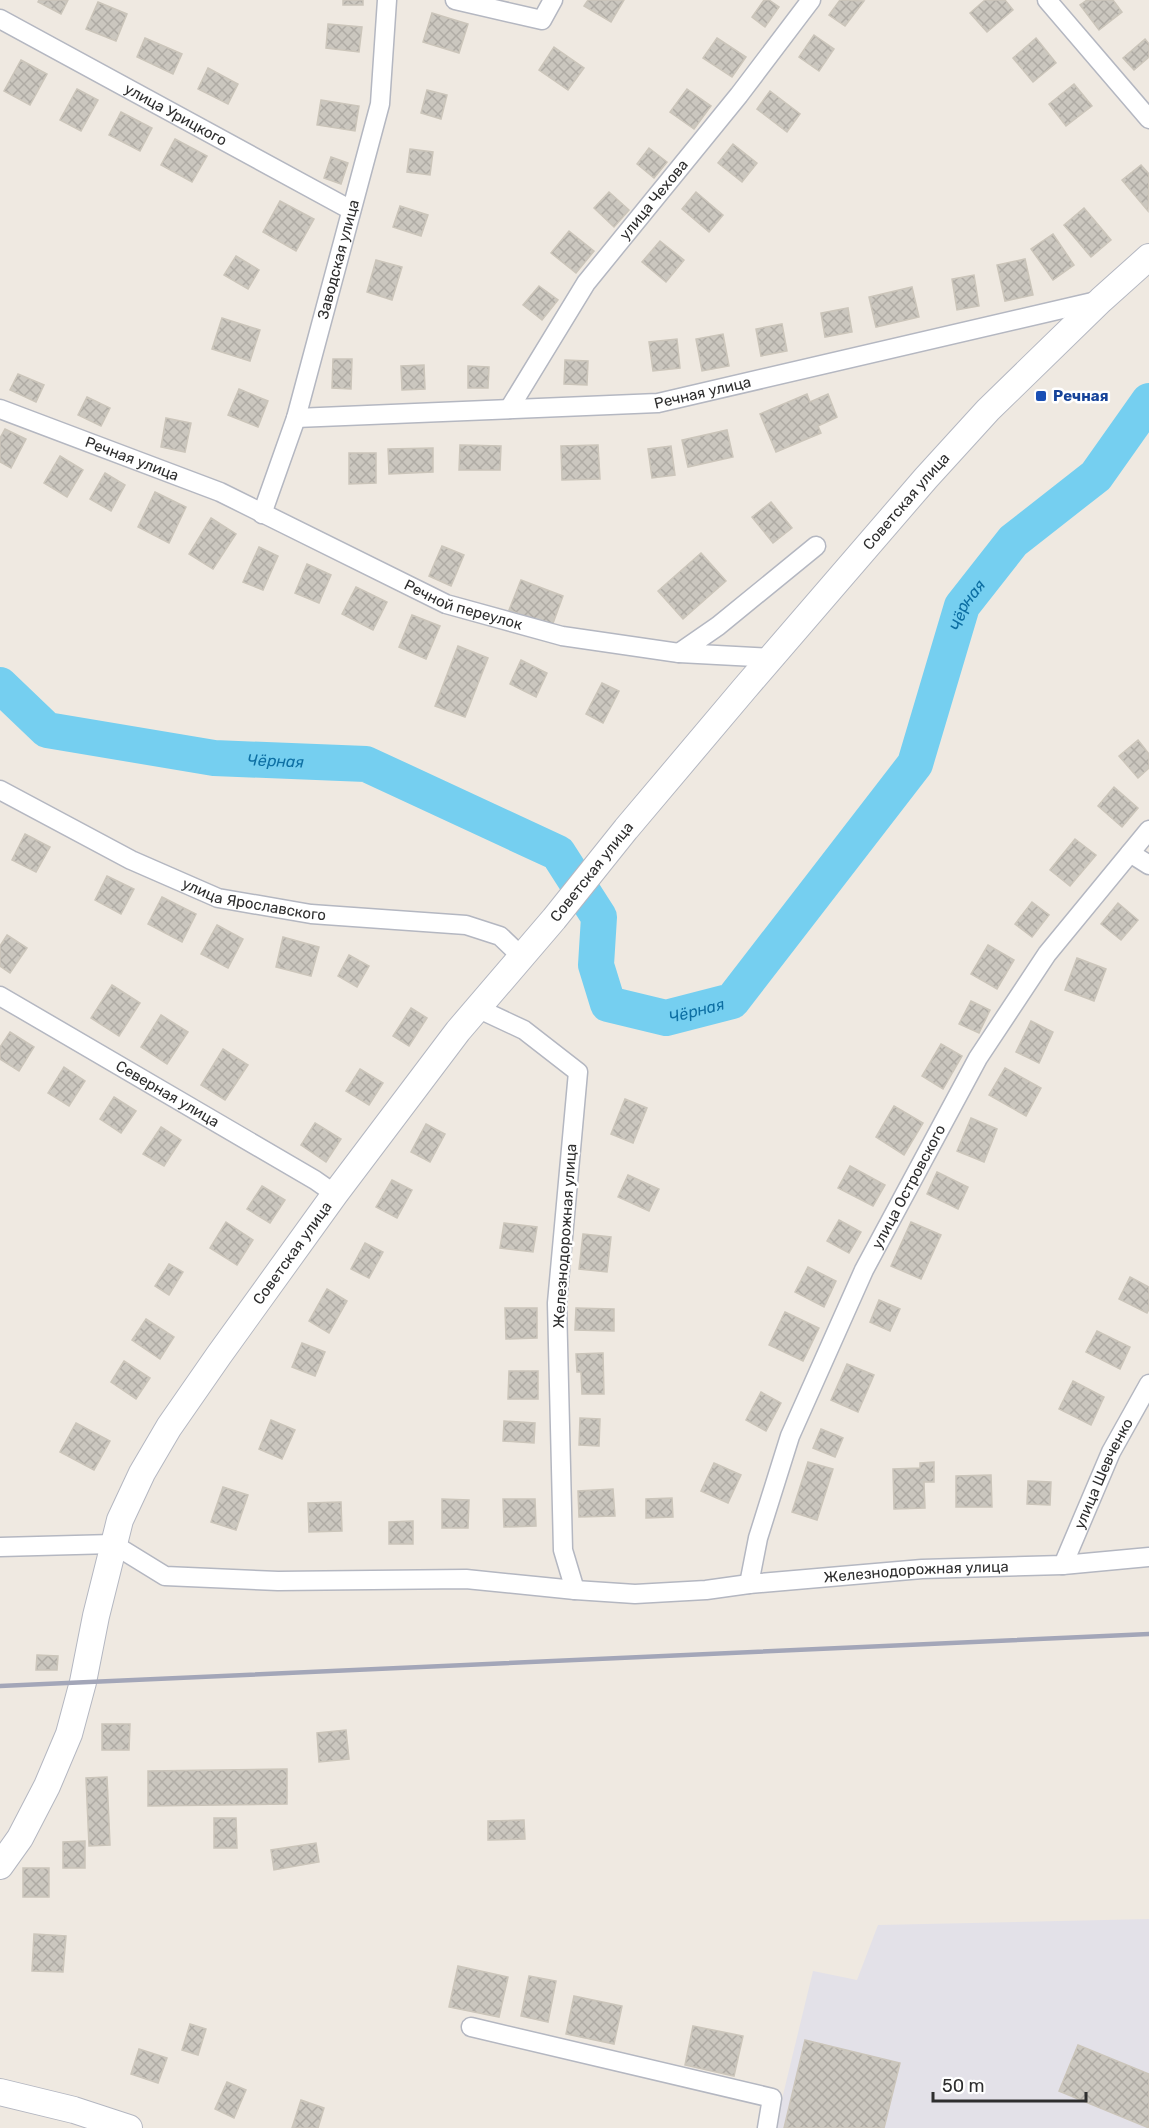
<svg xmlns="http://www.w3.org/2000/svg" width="1149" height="2128" font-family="Rubik,sans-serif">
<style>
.industrial{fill:#e3e1e8}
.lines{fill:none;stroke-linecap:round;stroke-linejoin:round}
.river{stroke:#75cff0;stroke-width:36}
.building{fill:url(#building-cross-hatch);stroke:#cbc5ba;stroke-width:1.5}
.street-casing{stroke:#b4b7c1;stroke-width:21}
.secondary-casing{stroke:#b4b7c1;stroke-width:28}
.street{stroke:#fff;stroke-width:18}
.secondary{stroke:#fff;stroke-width:26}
.rail{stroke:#a3a6b8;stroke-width:4.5}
.transit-dot{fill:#1a4fb4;stroke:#fff;stroke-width:2}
.labels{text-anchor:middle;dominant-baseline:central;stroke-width:5;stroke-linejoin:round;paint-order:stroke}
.street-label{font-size:15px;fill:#2e2e2e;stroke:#fff}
.transit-label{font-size:15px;font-weight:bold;fill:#164399;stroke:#fff;text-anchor:start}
.water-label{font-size:16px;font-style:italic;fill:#0d6fa3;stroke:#fff}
</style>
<defs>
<pattern id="building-cross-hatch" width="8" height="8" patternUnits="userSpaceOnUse" patternTransform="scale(1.5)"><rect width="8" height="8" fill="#cbc7bf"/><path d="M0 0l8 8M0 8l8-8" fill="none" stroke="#afaba4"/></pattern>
</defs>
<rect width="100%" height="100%" fill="#efe9e1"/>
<path class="industrial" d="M 1149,1919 L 1149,2128 L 775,2128 L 813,1971 L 857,1980 L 878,1925 Z"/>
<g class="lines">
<path class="river" id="s1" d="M 0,685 L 47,730 L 214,758 L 366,764 L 558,853 L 599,917 L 596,965 L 608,1004 L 666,1018 L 732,1001 L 915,764 L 962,606 L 1013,541 L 1096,476 L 1149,401"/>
</g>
<path class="building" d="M 39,0 L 68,0 L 61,14 L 38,2 Z
M 343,0 L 363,0 L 363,5 L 343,5 Z
M 588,0 L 624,0 L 611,22 L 584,6 Z
M 764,0 L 769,0 L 779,7 L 765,27 L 752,17 Z
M 840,0 L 864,1 L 845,26 L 829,15 Z
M 985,0 L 1005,0 L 1013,10 L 987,32 L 970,13 Z
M 1087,0 L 1113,0 L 1122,12 L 1099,30 L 1080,5 Z
M 98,2 L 127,14 L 116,41 L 86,29 Z
M 432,13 L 468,24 L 459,53 L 423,42 Z
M 328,24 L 362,27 L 359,52 L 326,48 Z
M 814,35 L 834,49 L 819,71 L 799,57 Z
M 145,38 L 182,54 L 173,74 L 137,57 Z
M 717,38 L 746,57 L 732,77 L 703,58 Z
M 1036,38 L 1056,63 L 1033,82 L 1013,58 Z
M 1145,39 L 1149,44 L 1149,57 L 1134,70 L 1123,58 Z
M 554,47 L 584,68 L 568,90 L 539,70 Z
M 21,60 L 47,74 L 30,105 L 4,91 Z
M 208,68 L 238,84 L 228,104 L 198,89 Z
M 1074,84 L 1092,106 L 1066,126 L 1049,104 Z
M 77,89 L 98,100 L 81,131 L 60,120 Z
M 687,89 L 711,106 L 694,129 L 670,112 Z
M 427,90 L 447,95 L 441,119 L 421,113 Z
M 770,91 L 800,114 L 787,132 L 757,109 Z
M 321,100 L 359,106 L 355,131 L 317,125 Z
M 121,112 L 152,128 L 140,151 L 109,135 Z
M 175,139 L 207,156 L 192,182 L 161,165 Z
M 733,144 L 757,163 L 742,182 L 718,163 Z
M 649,148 L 667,162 L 654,178 L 637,164 Z
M 410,149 L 433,152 L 430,175 L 407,172 Z
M 331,157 L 348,163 L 341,184 L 324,178 Z
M 1141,165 L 1149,174 L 1148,211 L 1122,180 Z
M 609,192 L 629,210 L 614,227 L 594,208 Z
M 696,192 L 723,215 L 709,232 L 682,209 Z
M 280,201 L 314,219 L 296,251 L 263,232 Z
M 400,206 L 428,215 L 421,236 L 393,227 Z
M 1084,208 L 1111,240 L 1091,257 L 1064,225 Z
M 569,231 L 594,251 L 576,273 L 551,253 Z
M 1053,234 L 1074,265 L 1053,280 L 1031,249 Z
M 660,241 L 684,260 L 666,282 L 642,262 Z
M 236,256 L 259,270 L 248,289 L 224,275 Z
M 1025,259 L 1033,295 L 1005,301 L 997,265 Z
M 376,260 L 402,267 L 392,300 L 367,292 Z
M 974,275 L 979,306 L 957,310 L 952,279 Z
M 539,286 L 558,300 L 542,320 L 523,305 Z
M 912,287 L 919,317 L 876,327 L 869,297 Z
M 848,308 L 852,332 L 825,337 L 821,313 Z
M 222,318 L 260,330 L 250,361 L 212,349 Z
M 782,324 L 787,351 L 761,356 L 756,329 Z
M 723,334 L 729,366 L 702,371 L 696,339 Z
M 677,339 L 680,368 L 653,371 L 649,342 Z
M 333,359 L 352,359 L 351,389 L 332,388 Z
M 565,360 L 588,361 L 587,385 L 564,384 Z
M 424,365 L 425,389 L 402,390 L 401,366 Z
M 468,366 L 489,367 L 488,388 L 468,388 Z
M 18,374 L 44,385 L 36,402 L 10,390 Z
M 239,389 L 268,401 L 258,427 L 228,415 Z
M 807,394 L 810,402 L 828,394 L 837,417 L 818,426 L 821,433 L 776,452 L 760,414 Z
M 87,397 L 110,408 L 101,426 L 78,415 Z
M 166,418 L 191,423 L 185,452 L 161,447 Z
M 5,429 L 26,439 L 11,468 L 0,462 L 0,438 Z
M 727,430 L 733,457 L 688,467 L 682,440 Z
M 460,445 L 501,446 L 500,470 L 459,470 Z
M 598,445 L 600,479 L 562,480 L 561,446 Z
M 671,446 L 675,475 L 652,478 L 648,449 Z
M 433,448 L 433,472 L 389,474 L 388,449 Z
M 349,453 L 376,453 L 376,483 L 349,484 Z
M 60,456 L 83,470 L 67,497 L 44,483 Z
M 105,473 L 125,485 L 111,511 L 90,499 Z
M 155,492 L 186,507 L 169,543 L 138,527 Z
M 771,502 L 792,528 L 773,543 L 752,517 Z
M 211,518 L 236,534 L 213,569 L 189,554 Z
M 442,546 L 464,555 L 451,586 L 429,576 Z
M 259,547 L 278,556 L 263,590 L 243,582 Z
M 701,553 L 726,581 L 683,619 L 658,591 Z
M 307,564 L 331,575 L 319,603 L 295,593 Z
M 521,580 L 563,596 L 552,626 L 509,610 Z
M 356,587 L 387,602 L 373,630 L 342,614 Z
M 412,615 L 440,626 L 426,659 L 399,647 Z
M 458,646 L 488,658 L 465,717 L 435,706 Z
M 521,660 L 547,673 L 536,697 L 510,684 Z
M 602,683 L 619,691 L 603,723 L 586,714 Z
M 1138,740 L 1149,754 L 1149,768 L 1138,778 L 1119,756 Z
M 1114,787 L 1138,808 L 1122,827 L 1098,806 Z
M 25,834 L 50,847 L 36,872 L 12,860 Z
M 1075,839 L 1096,855 L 1070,886 L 1050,870 Z
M 107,876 L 134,889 L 121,914 L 95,900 Z
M 162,897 L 196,914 L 182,942 L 148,924 Z
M 1032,902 L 1049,915 L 1032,937 L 1015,924 Z
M 1118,903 L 1138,920 L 1121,940 L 1101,924 Z
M 217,925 L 243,939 L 228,968 L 201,954 Z
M 7,935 L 27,948 L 10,973 L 0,966 L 0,946 Z
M 283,937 L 319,947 L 311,976 L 276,967 Z
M 988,945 L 1014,960 L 997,989 L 971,974 Z
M 349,955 L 369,966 L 357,987 L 338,976 Z
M 1077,958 L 1106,969 L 1094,1001 L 1065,990 Z
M 112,985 L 140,1003 L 119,1036 L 91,1018 Z
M 971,1001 L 990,1010 L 979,1033 L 959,1024 Z
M 411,1008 L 427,1018 L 409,1046 L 393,1036 Z
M 161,1015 L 188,1032 L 167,1064 L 141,1047 Z
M 1031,1021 L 1053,1032 L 1039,1063 L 1016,1052 Z
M 10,1032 L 34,1047 L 19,1071 L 0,1059 L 0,1047 Z
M 941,1044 L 962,1056 L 943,1089 L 922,1076 Z
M 223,1049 L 248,1065 L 225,1100 L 201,1085 Z
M 64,1067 L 85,1081 L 69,1106 L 48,1093 Z
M 1005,1068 L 1041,1088 L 1026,1116 L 989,1095 Z
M 360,1069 L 383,1083 L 369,1105 L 346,1091 Z
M 114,1097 L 136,1111 L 121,1133 L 100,1119 Z
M 625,1099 L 647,1108 L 633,1143 L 611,1134 Z
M 894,1106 L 923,1123 L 904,1155 L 876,1137 Z
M 971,1118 L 997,1129 L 984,1162 L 957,1151 Z
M 315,1123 L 341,1139 L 326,1162 L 301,1145 Z
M 426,1124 L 445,1134 L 430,1162 L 411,1152 Z
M 161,1127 L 181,1140 L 164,1166 L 143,1154 Z
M 850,1166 L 885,1185 L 873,1206 L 838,1188 Z
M 937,1172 L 968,1187 L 958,1209 L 927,1194 Z
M 628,1175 L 659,1189 L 649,1211 L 618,1197 Z
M 392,1180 L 412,1190 L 397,1218 L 376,1207 Z
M 262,1186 L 285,1200 L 270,1223 L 247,1209 Z
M 839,1220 L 861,1232 L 849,1253 L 827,1241 Z
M 226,1222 L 253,1240 L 237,1265 L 210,1248 Z
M 911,1222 L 941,1235 L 921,1279 L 891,1266 Z
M 504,1223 L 537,1227 L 533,1252 L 500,1248 Z
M 583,1234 L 611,1237 L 607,1272 L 579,1269 Z
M 365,1243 L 383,1252 L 369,1278 L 351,1269 Z
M 169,1264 L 183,1272 L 169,1295 L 155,1286 Z
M 808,1267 L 836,1281 L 824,1307 L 795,1292 Z
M 1130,1277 L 1149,1287 L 1149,1309 L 1147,1313 L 1119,1299 Z
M 327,1289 L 347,1301 L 329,1333 L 309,1321 Z
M 879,1300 L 900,1309 L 890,1331 L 870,1322 Z
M 505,1308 L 537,1308 L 537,1338 L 506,1339 Z
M 576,1308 L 614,1309 L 614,1331 L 575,1330 Z
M 785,1312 L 819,1328 L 803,1361 L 769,1345 Z
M 146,1319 L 174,1337 L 160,1359 L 132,1340 Z
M 1097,1331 L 1130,1347 L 1120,1369 L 1086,1352 Z
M 302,1343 L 325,1352 L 315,1376 L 292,1367 Z
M 603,1353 L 604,1394 L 582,1394 L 581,1372 L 577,1372 L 576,1354 Z
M 124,1361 L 150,1378 L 136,1399 L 111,1382 Z
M 847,1364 L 874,1375 L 858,1412 L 831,1400 Z
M 509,1371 L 538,1371 L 538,1399 L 508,1399 Z
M 1073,1381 L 1104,1397 L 1091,1425 L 1059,1409 Z
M 761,1392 L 781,1403 L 766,1431 L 746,1420 Z
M 580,1418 L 600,1419 L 599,1446 L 579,1445 Z
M 271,1420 L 295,1430 L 282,1459 L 259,1449 Z
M 504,1421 L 535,1423 L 534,1443 L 503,1441 Z
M 76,1423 L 110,1441 L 94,1470 L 60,1452 Z
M 821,1429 L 843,1438 L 835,1457 L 813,1448 Z
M 808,1462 L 833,1469 L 817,1520 L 792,1512 Z
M 934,1462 L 934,1482 L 924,1482 L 925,1508 L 894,1509 L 893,1469 L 920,1468 L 920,1463 Z
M 714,1463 L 741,1475 L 728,1503 L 701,1491 Z
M 991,1475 L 992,1507 L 956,1507 L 956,1476 Z
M 1028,1481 L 1051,1482 L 1050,1505 L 1027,1504 Z
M 223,1487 L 248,1495 L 236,1530 L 211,1522 Z
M 613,1489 L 615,1516 L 579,1517 L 578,1491 Z
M 672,1498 L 673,1517 L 646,1518 L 646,1499 Z
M 442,1499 L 469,1500 L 468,1528 L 442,1528 Z
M 503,1499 L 535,1499 L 536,1526 L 504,1527 Z
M 341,1502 L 342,1531 L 309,1532 L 308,1503 Z
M 413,1521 L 413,1544 L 389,1544 L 389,1522 Z
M 37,1655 L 58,1656 L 57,1670 L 36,1670 Z
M 102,1724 L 130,1724 L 129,1750 L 102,1750 Z
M 346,1730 L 349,1759 L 319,1762 L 317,1733 Z
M 287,1769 L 287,1804 L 148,1806 L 148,1771 Z
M 107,1777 L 110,1845 L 89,1846 L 86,1778 Z
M 214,1818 L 236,1818 L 237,1848 L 214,1848 Z
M 524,1820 L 525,1839 L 488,1840 L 488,1821 Z
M 85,1841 L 85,1868 L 63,1868 L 63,1842 Z
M 316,1843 L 319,1862 L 274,1870 L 271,1850 Z
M 23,1868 L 49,1868 L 49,1897 L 23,1897 Z
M 34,1934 L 66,1936 L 63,1972 L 32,1971 Z
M 458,1966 L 508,1977 L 499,2017 L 449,2007 Z
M 529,1976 L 556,1981 L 548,2022 L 521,2016 Z
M 574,1996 L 622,2006 L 614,2044 L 566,2034 Z
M 190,2024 L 206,2029 L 198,2055 L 182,2050 Z
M 693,2026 L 743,2036 L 734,2076 L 685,2065 Z
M 805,2040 L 900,2063 L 884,2128 L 784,2128 Z
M 1078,2045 L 1149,2074 L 1149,2128 L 1059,2091 Z
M 139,2049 L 167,2058 L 158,2083 L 131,2074 Z
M 227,2082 L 246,2090 L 234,2118 L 215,2109 Z
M 301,2100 L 324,2108 L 318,2128 L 292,2128 Z"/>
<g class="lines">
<g class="street-casing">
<g id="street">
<path d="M 455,0 L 542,20 L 553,0"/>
<path d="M 1047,0 L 1149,119"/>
<path id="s2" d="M 0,19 L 351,210"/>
<path id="s3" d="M 0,409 L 220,492 L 446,604 L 562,636 L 679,653"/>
<path id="s4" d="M 509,409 L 586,283 L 739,95 L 811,0"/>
<path id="s5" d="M 296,418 L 658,403 L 1101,300"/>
<path id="s6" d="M 262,514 L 296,418 L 380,104 L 387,0"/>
<path d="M 772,658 L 679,653 L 718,626 L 816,546"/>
<path id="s7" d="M 0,790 L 131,860 L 218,898 L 311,914 L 466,925 L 500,936 L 522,957"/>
<path d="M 1130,853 L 1149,865"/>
<path id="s8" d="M 0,996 L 315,1180 L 335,1194"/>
<path d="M 477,1008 L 524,1030 L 578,1072 L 557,1303 L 563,1550 L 575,1590"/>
<path id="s9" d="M 0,1547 L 113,1544 L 165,1576 L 278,1581 L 466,1579 L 575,1590 L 635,1594 L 706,1590 L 749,1584 L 922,1569 L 1063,1565 L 1149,1557"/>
<path id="s10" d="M 1063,1565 L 1111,1452 L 1149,1384"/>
<path id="s11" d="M 749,1584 L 758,1538 L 790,1436 L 864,1270 L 978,1058 L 1047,954 L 1149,830"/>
<path d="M 471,2027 L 772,2098 L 767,2128"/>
</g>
</g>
<g class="secondary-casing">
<g id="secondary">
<path id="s12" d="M 0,1866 L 20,1838 L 47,1786 L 69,1734 L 83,1682 L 96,1616 L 120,1520 L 142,1473 L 169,1427 L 219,1355 L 335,1194 L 458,1031 L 554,919 L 626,829 L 745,688 L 926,478 L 988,410 L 1101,300 L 1149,257"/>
<path d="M 0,2092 L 74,2110 L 129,2128"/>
</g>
</g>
<use href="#street" class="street"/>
<use href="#secondary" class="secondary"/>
<path class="rail" d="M 0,1686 L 1149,1634"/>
</g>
<rect class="transit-dot" x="1035" y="390" width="12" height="12" rx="3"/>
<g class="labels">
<g class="street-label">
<text stroke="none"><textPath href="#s2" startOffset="200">улица Урицкого</textPath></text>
<text stroke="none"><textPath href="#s4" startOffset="255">улица Чехова</textPath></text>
<text stroke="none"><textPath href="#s6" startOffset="266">Заводская улица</textPath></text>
<text stroke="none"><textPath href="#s5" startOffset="408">Речная улица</textPath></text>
<text stroke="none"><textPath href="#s3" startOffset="141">Речная улица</textPath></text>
<text stroke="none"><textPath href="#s12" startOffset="1659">Советская улица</textPath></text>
<text stroke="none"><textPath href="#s3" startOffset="504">Речной переулок</textPath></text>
<text stroke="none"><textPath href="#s12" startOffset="1173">Советская улица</textPath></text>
<text stroke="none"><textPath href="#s7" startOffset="279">улица Ярославского</textPath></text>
<text stroke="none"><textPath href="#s8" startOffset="194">Северная улица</textPath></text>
<text stroke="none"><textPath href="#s11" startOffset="430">улица Островского</textPath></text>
<text transform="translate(565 1236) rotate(-86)">Железнодорожная улица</text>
<text stroke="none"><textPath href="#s12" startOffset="688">Советская улица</textPath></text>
<text stroke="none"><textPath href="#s10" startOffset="100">улица Шевченко</textPath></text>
<text stroke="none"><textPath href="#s9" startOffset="927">Железнодорожная улица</textPath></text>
</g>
<g class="transit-label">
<text x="1053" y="396">Речная</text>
</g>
<g class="water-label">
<text stroke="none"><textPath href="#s1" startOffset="1358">Чёрная</textPath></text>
<text stroke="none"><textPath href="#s1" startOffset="296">Чёрная</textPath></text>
<text stroke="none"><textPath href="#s1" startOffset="854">Чёрная</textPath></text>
</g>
</g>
<path d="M933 2092v9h153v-9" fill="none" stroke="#2e2e2e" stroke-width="3"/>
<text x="942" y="2092" font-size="18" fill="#2e2e2e" stroke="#ffffff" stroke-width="4.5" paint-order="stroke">50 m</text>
</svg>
